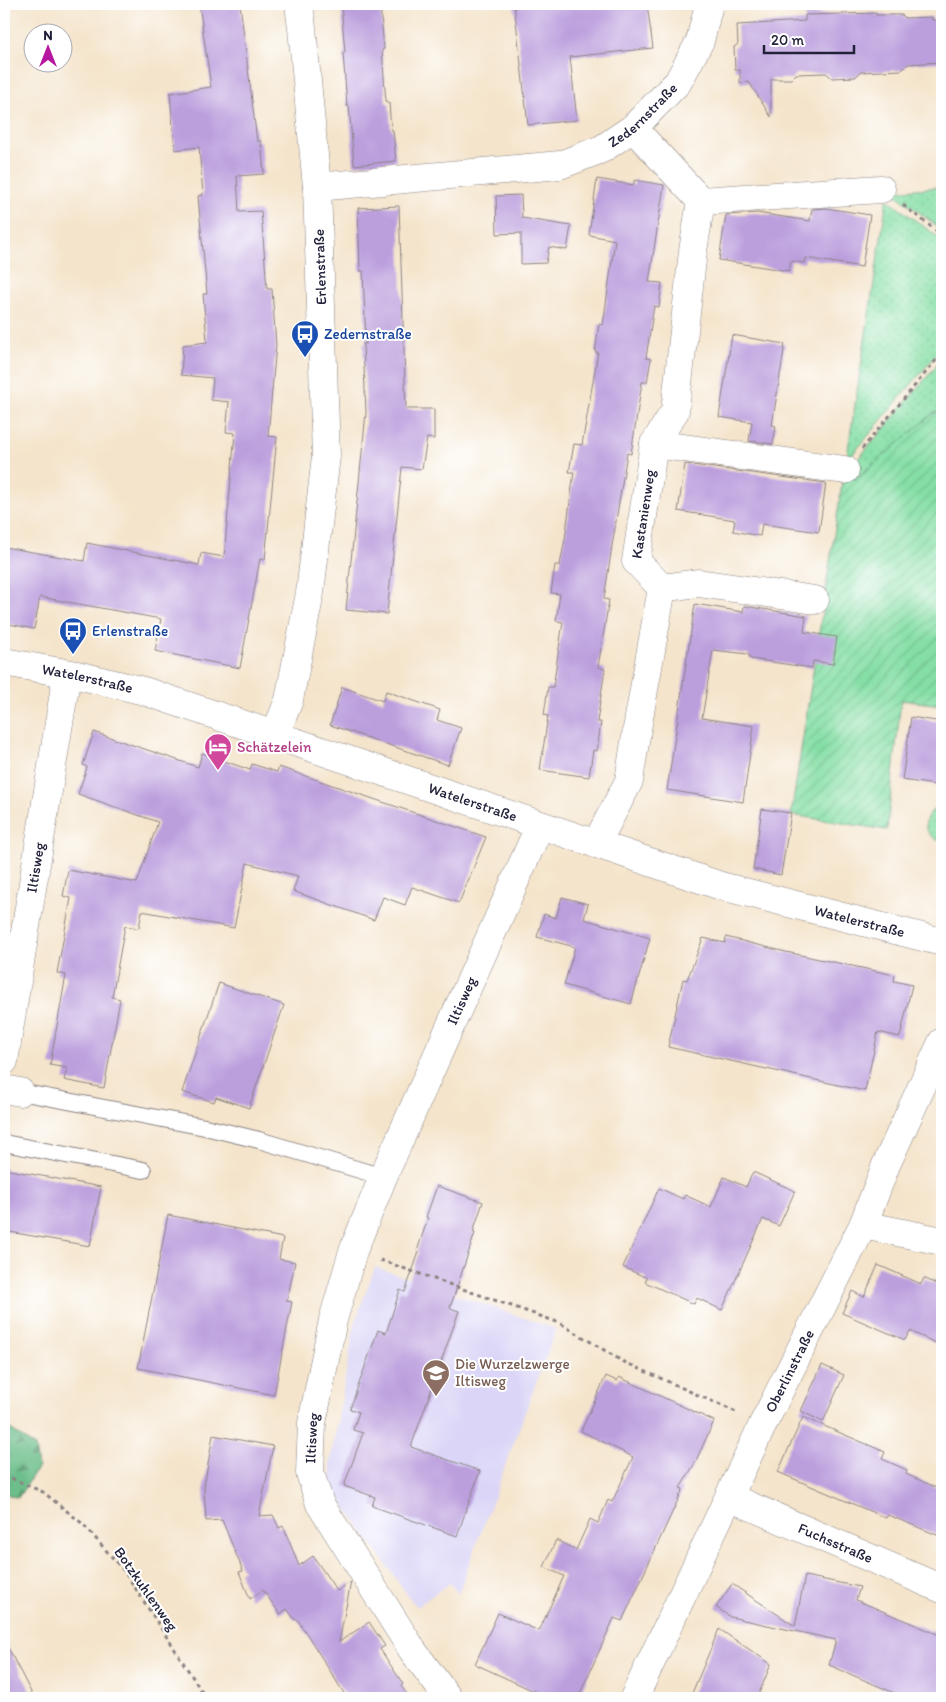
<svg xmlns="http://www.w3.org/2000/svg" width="946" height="1702" font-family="Itim,sans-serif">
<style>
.built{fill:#dbd6f7}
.grass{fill:url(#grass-dots);stroke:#548070}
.forest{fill:url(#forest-firs);stroke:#477062}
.garden{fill:url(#garden-furrows);stroke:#548070}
.building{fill:#bb9fdd}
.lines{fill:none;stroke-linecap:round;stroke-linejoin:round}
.service-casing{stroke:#8b8383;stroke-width:18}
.minor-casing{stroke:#8b8383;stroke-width:29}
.path{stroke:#8b8383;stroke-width:3;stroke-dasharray:4 4;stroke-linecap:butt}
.service{stroke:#fff;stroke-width:16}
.minor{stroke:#fff;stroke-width:28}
.labels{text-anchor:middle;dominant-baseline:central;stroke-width:4;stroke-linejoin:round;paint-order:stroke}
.street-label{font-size:15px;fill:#22223b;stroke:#fff}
.transit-label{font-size:15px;fill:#164399;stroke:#fff;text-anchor:start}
.hotel-label{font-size:15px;fill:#b23c85;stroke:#fff;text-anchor:start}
.education-label{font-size:15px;fill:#785e54;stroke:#fff;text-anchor:start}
</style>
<defs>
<pattern id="grass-dots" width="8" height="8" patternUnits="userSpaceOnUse" patternTransform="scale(1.25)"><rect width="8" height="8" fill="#85dfa5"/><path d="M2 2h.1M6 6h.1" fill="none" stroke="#73bf8f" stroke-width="1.8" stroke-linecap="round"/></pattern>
<pattern id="forest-firs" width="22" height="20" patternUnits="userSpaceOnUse" patternTransform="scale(1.25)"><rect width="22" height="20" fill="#6cbe8a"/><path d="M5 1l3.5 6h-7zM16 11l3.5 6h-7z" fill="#589a72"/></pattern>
<pattern id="garden-furrows" width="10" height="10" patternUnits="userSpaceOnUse" patternTransform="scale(1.25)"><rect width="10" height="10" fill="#85dfa5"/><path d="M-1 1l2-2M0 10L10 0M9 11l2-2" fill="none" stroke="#73bf8f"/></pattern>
</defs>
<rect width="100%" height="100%" fill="#fff"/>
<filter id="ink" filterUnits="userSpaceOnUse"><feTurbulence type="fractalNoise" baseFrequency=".02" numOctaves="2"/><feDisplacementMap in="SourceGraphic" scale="10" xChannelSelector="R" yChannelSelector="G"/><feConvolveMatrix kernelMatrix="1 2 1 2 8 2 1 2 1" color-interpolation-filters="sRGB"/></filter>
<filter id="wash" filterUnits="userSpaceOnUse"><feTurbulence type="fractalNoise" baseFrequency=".0096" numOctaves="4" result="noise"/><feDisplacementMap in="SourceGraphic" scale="20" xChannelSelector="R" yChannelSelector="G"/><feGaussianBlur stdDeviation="1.12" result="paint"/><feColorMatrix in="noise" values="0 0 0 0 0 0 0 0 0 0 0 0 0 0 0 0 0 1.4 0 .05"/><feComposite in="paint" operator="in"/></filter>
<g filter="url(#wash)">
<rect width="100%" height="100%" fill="#f4e4cb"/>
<path class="built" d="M 375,1267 L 556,1329 L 458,1594 L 450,1583 L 416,1607 L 332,1488 L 330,1464 L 355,1322 Z"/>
<path class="grass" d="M 942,187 L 942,230 L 891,191 Z
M 887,199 L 942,240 L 942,348 L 846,462 Z
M 942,359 L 942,413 L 935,412 L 856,479 L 843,477 Z
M 942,804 L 942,842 C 918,833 922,814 942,804 Z"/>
<path class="forest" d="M 4,1424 L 35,1447 L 38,1467 L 18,1498 L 4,1493 Z"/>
<path class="garden" d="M 935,412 L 942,413 L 942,705 L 901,700 L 887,830 L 791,815 L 843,477 L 856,479 Z"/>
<g id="blocks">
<path class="building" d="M 199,4 L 240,4 L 257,141 L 261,141 L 264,174 L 237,176 L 239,212 L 261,211 L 267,289 L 272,289 L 276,345 L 268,436 L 277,437 L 265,560 L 260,559 L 240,668 L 155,651 L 161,619 L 40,597 L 34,629 L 4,623 L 4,547 L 84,561 L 87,543 L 199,565 L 201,553 L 224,557 L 235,433 L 226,432 L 229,402 L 211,400 L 213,378 L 181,375 L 183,345 L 207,342 L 203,294 L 207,294 L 198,196 L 203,195 L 199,147 L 175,150 L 170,93 L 211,87 Z
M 341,4 L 380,4 L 384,49 L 382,50 L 386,103 L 389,103 L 391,130 L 393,130 L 396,161 L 354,165 L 349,106 L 347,106 L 343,53 L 345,53 Z
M 514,4 L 647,4 L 653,48 L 570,57 L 577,120 L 528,125 Z
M 876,13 L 876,15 L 902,15 L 905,18 L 932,17 L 932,20 L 942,20 L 942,62 L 908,64 L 902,70 L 861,72 L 855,77 L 832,78 L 826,73 L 796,74 L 791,79 L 771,79 L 771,117 L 749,82 L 740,83 L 740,70 L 735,70 L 734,47 L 738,44 L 737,25 L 805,21 L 805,15 Z
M 597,179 L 634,185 L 634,180 L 664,185 L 649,282 L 662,283 L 659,307 L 654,306 L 646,358 L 651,359 L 647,382 L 642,382 L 631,454 L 627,453 L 612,546 L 604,599 L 609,600 L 598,667 L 605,669 L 597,722 L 601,722 L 597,751 L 593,750 L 589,777 L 540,770 L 548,716 L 544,715 L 548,687 L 553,687 L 563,622 L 556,621 L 560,594 L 551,593 L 555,565 L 560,565 L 565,539 L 574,472 L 569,472 L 574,444 L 582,445 L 598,352 L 595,352 L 599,324 L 603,325 L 615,240 L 589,235 Z
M 521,195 L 522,218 L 571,226 L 567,250 L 549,247 L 546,263 L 521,264 L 521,233 L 497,234 L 496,196 Z
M 399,206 L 406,409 L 434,409 L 434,439 L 427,438 L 422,469 L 402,467 L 387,614 L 346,610 L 366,413 L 363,344 L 366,344 L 364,295 L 363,271 L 360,271 L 358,208 Z
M 826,208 L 870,215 L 862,267 L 805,258 L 804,263 L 791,261 L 789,271 L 719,260 L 726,215 L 757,213 L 810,221 L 812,209 Z
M 732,335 L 785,344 L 772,425 L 776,426 L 773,444 L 749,441 L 752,422 L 719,417 Z
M 685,464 L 826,483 L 819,532 L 762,524 L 760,536 L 733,531 L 735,520 L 678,511 Z
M 695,604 L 743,612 L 744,606 L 806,616 L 804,632 L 837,637 L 833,664 L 813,661 L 812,668 L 751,659 L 748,654 L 713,650 L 702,718 L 754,726 L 743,802 L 667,790 Z
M 342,687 L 383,701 L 386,691 L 440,710 L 437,720 L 461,728 L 448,765 L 330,725 Z
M 911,717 L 942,722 L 942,786 L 902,780 Z
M 94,732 L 198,767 L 202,753 L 250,770 L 252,764 L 277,772 L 279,767 L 486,837 L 459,903 L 412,887 L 405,905 L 383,897 L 374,920 L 293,891 L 298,876 L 247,863 L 234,928 L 142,911 L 139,928 L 125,926 L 112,997 L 120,999 L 104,1088 L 64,1080 L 67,1068 L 50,1065 L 66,975 L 57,973 L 71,898 L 63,896 L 68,870 L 137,883 L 158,822 L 78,794 L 87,767 L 83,765 Z
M 762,809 L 791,813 L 781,875 L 753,869 Z
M 562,897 L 588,904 L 584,919 L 650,938 L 631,1004 L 564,985 L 575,947 L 537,937 L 544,914 L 556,918 Z
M 726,937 L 786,952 L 895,975 L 894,981 L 912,985 L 900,1037 L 878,1032 L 865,1091 L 668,1047 L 683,979 L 687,980 L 703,938 L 725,943 Z
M 219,983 L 284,1005 L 249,1108 L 216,1097 L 214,1102 L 182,1092 Z
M 4,1169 L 101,1187 L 90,1246 L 4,1231 Z
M 753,1172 L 795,1191 L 779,1226 L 763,1219 L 722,1310 L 697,1298 L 694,1304 L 645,1282 L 647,1278 L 623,1267 L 659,1188 L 683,1199 L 685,1195 L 711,1207 L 724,1177 L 746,1187 Z
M 437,1186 L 483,1202 L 473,1232 L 475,1233 L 450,1308 L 459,1311 L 411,1447 L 480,1471 L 457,1536 L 372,1506 L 375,1497 L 344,1486 L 363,1433 L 353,1430 L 359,1412 L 350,1409 L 378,1330 L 386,1333 L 400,1290 L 405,1292 L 419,1252 L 417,1251 L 428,1218 L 426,1217 Z
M 168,1215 L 283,1238 L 279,1259 L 295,1262 L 287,1301 L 292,1302 L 274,1395 L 138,1368 Z
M 878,1265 L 921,1284 L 924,1278 L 942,1287 L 942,1346 L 910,1331 L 905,1340 L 842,1313 L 852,1291 L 864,1297 Z
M 822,1365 L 844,1375 L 823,1422 L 801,1411 Z
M 606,1376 L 617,1381 L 619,1377 L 714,1421 L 694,1465 L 680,1488 L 683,1489 L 622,1621 L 614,1618 L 578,1698 L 549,1698 L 475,1664 L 498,1613 L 539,1631 L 564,1576 L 544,1567 L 556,1540 L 576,1550 L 590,1519 L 598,1523 L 608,1500 L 612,1502 L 633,1457 L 581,1431 Z
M 803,1417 L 885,1452 L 882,1459 L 907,1470 L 906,1474 L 942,1490 L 942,1537 L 888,1515 L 886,1518 L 778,1472 Z
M 213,1435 L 273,1446 L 259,1516 L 273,1515 L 279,1528 L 283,1526 L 299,1566 L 313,1556 L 337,1591 L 351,1582 L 339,1642 L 369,1622 L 385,1646 L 380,1649 L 403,1684 L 401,1686 L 410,1698 L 347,1698 L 308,1636 L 297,1619 L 295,1620 L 287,1609 L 280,1614 L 263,1590 L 250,1599 L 239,1572 L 243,1571 L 222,1520 L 206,1521 L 204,1487 Z
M 805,1576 L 860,1587 L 856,1600 L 942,1636 L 942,1698 L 906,1698 L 829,1665 L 836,1640 L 730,1617 L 716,1607 L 732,1584 L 795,1626 Z
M 719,1629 L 771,1664 L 757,1698 L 690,1698 Z
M 4,1640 L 34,1698 L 4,1698 Z"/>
</g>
</g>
<g filter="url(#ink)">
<use href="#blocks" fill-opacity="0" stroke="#8b8383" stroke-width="1"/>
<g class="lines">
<g class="service-casing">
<path id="service" d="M 20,1092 L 205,1127 L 259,1140 L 383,1177
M 4,1143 L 143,1170"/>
</g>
<g class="minor-casing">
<g id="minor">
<path id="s1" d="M 317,187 L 560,165 L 602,149 L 633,128 L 678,82 L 700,41 L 709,4"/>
<path d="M 701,201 L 881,189"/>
<path d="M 654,444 L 845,470"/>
<path d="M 662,588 L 698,583 L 815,600"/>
<path id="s2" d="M 4,662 L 77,675 L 144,691 L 721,886 L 942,942"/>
<path d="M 275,735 L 289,700 L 310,593 L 326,456 L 317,187 L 302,28 L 299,4"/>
<path id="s3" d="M 596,844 L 629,781 L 637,729 L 662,588 L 636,561 L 654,444 L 675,411 L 693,251 L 701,201 L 633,128"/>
<path id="s4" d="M 4,1061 L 67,674"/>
<path d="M 4,1089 L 20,1092"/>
<path d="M 863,1225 L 942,1241"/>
<path id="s5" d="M 729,1497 L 942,1589"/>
<path id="s6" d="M 448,1698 L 413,1651 L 320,1504 L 310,1473 L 312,1423 L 333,1320 L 353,1251 L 383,1177 L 540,825"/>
<path id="s7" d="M 634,1698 L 763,1424 L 863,1225 L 886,1165 L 942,1042"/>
</g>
</g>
<path class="path" d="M 903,205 L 942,235
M 862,449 L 942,353
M 380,1260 L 560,1323 L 622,1361 L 736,1412
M 4,1475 L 43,1492 L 83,1524 L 125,1572 L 206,1698"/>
<use href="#service" class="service"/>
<use href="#minor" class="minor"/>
</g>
</g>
<defs>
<g id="bus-pin" transform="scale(1.4375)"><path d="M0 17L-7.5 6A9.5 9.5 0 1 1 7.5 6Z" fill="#1a4fb4" stroke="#fff"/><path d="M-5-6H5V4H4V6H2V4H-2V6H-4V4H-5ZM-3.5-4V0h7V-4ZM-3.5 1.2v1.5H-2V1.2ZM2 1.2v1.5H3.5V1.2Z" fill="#fff"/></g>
<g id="hotel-pin" transform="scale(1.4375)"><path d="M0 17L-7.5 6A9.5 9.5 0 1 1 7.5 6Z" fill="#d1479c" stroke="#fff"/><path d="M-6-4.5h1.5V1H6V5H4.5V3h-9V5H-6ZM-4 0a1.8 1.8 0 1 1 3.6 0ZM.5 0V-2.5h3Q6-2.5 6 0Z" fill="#fff"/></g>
<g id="school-pin" transform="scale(1.4375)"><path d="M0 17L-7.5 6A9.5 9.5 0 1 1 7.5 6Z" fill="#8d6e63" stroke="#fff"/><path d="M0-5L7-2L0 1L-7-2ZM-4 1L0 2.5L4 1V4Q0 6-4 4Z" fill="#fff"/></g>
</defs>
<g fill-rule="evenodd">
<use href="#bus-pin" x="305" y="334"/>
<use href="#bus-pin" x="73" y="631"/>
<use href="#hotel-pin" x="218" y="747"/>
<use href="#school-pin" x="436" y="1373"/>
</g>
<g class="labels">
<g class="street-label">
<text stroke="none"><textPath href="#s1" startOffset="342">Zedernstraße</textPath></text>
<text transform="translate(320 267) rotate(-92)">Erlenstraße</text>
<text stroke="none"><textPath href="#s3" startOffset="352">Kastanienweg</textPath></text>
<text stroke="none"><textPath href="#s2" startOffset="85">Watelerstraße</textPath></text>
<text stroke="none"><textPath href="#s2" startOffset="490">Watelerstraße</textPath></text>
<text stroke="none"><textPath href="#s4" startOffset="196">Iltisweg</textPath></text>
<text stroke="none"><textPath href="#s2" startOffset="895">Watelerstraße</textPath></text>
<text stroke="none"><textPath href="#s6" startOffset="765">Iltisweg</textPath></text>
<text stroke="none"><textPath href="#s7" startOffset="362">Oberlinstraße</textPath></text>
<text stroke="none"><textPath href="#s6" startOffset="300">Iltisweg</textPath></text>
<text stroke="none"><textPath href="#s5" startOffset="116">Fuchsstraße</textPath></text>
<text transform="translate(146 1589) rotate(55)">Botzkuhlenweg</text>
</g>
<g class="transit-label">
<text x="324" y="334">Zedernstraße</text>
<text x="92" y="631">Erlenstraße</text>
</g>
<g class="hotel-label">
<text x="237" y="747">Schätzelein</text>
</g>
<g class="education-label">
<text x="455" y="1364">Die Wurzelzwerge<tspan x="455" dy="17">Iltisweg</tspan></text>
</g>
</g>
<rect width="946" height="1702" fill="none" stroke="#fff" stroke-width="20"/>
<g transform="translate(48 48)"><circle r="24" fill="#ffffff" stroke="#a7a7b1"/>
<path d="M0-4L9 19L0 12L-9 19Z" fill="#b5179e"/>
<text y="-8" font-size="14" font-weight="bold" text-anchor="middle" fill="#22223b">N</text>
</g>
<path d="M764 45v8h90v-8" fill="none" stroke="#22223b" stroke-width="2.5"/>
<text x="771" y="45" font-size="15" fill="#22223b" stroke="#ffffff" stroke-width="4" paint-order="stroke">20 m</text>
</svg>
